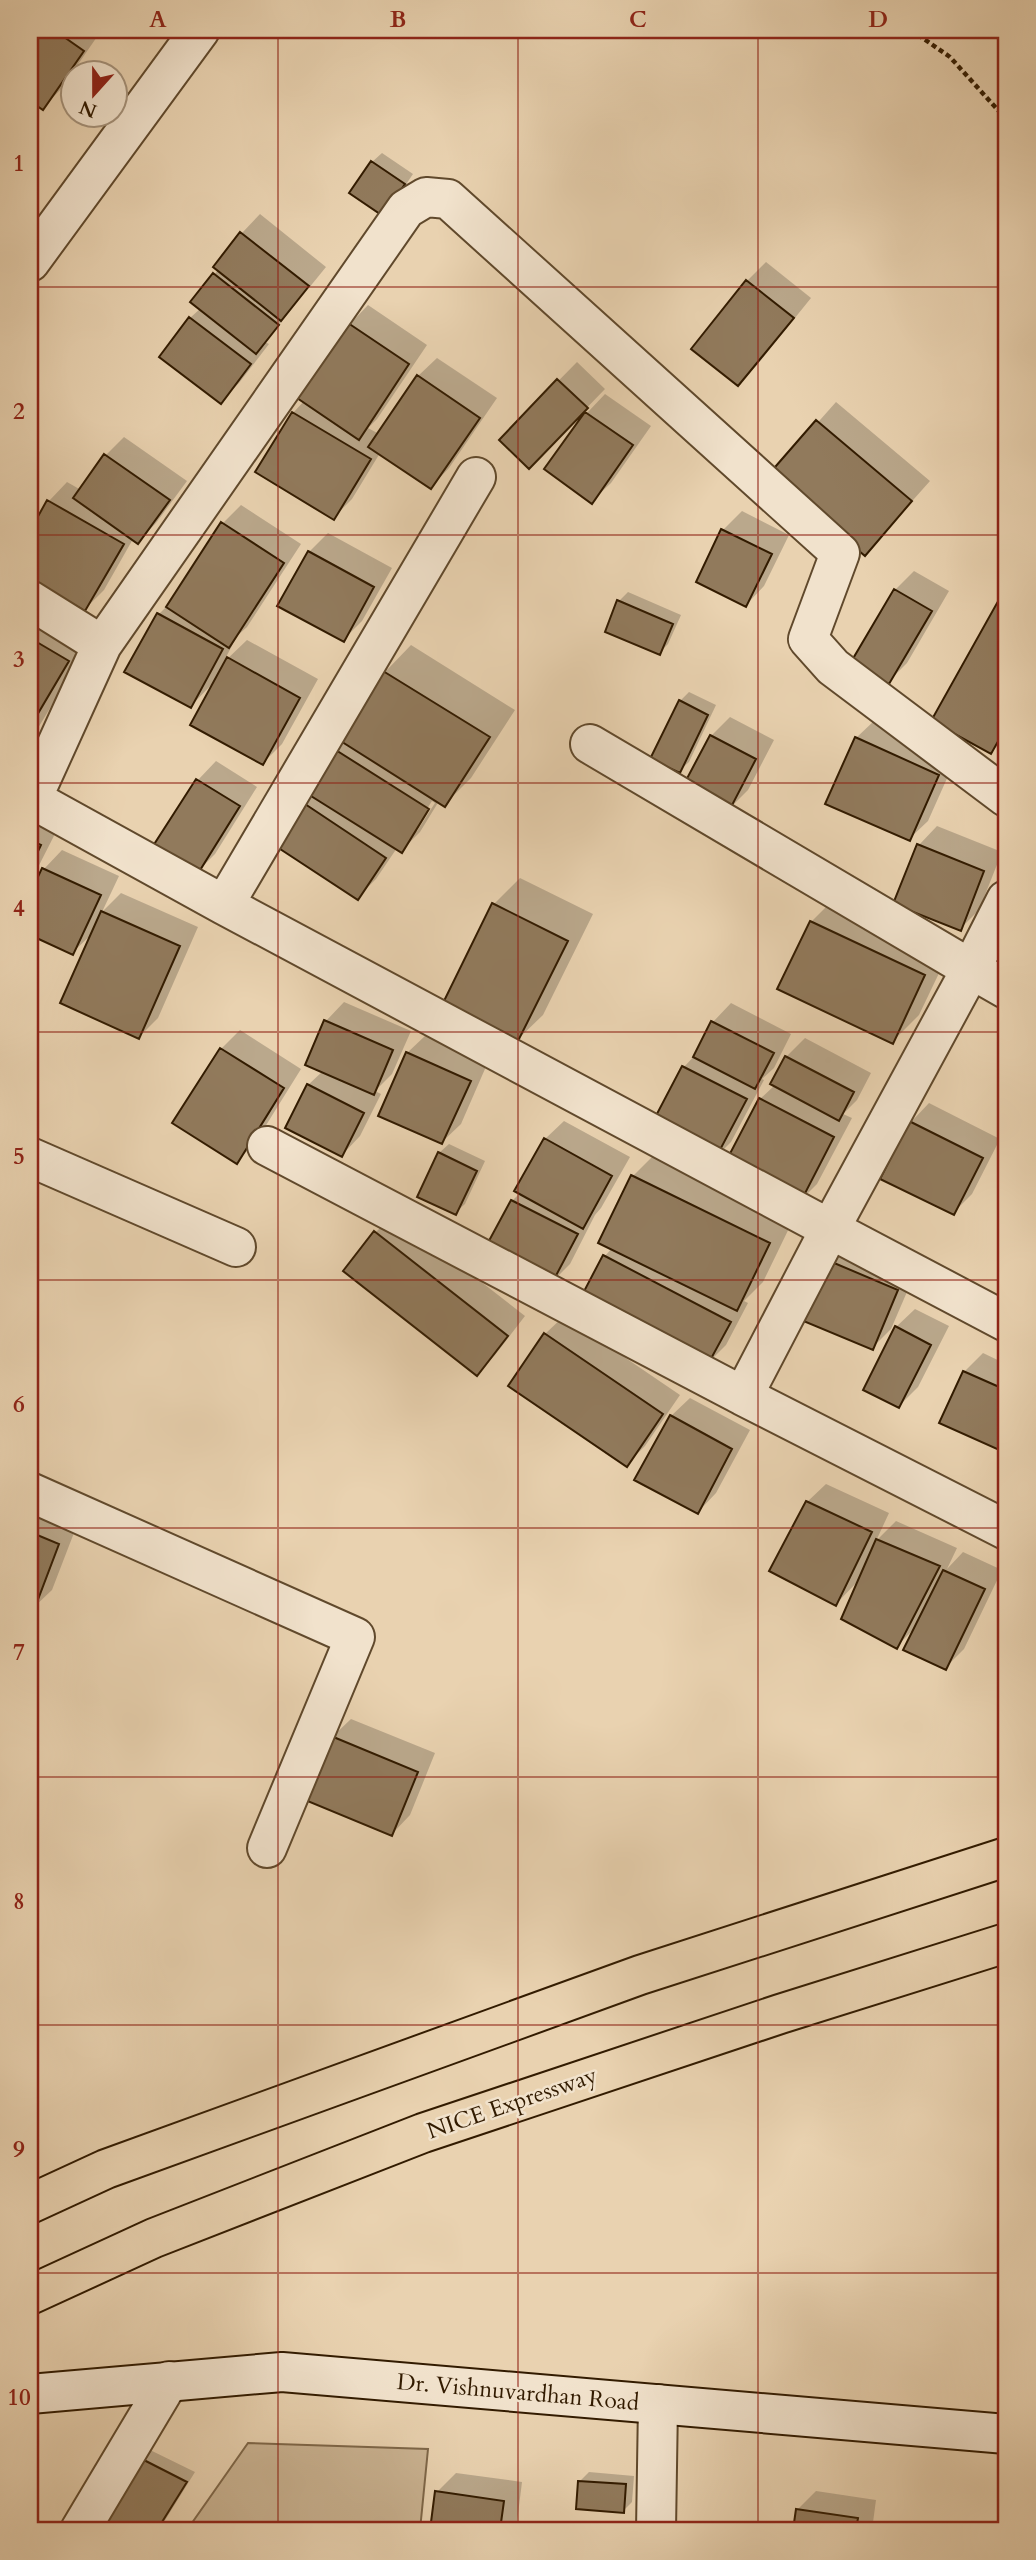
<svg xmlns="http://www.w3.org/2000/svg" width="1036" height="2560" font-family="Cardo,serif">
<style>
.green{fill:#cab392;stroke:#7e6749;stroke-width:2}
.shadow{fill:#0003;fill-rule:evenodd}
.building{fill:#917a5c;stroke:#321b00;stroke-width:2}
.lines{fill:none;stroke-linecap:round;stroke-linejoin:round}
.street-casing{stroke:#60492c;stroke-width:42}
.secondary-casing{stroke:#321b00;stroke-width:42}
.highway-casing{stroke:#321b00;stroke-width:42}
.path{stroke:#321b00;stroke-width:4.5;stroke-dasharray:5 3.5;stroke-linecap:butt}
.street{stroke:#f1e2cc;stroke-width:38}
.secondary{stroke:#f1e2cc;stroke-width:38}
.highway{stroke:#e9d2b0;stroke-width:38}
.grid{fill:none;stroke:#8f2418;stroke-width:2;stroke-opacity:0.55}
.labels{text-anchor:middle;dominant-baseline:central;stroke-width:5;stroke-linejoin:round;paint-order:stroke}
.street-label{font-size:23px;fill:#321b00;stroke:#f1e2cc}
.neatline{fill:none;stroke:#8f2418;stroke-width:2.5}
.grid-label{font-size:23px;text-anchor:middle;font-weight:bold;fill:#8f2418}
</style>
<rect width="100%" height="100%" fill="#e9d2b0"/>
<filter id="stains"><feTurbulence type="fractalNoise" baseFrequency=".00286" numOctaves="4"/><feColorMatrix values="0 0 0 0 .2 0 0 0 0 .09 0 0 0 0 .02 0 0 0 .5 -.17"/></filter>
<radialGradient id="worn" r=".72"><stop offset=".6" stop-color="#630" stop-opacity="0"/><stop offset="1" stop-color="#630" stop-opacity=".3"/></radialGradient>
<path class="green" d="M 248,2443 L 428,2449 L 420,2530 L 187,2530 Z"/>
<path class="shadow" d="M 30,30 L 101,31 L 61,89 L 43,108 L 30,99 Z
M 382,153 L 413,174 L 392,205 L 372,162 Z
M 260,214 L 326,267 L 265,342 L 269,344 L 239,383 L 221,401 L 190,318 L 201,308 L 192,301 L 219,269 L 215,267 L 242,233 Z
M 766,262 L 811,298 L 757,365 L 738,384 L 747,281 Z
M 368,305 L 427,345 L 377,419 L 368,428 L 379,434 L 418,376 L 437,358 L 497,398 L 449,468 L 431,487 L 380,453 L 352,499 L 334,517 L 293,413 L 304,401 L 300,398 L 350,324 Z
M 577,362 L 605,389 L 548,448 L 501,439 Z
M 605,394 L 651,426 L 611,483 L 592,501 L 547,469 L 587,413 Z
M 836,402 L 930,481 L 865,554 L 772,474 Z
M 124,437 L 187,481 L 156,523 L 138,542 L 133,539 L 104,590 L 85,609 L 30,577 L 30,534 L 49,501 L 67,482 L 81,490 L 106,455 Z
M 241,505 L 301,544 L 247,627 L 237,636 L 223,663 L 247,640 L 318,679 L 282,744 L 263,763 L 214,682 L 191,706 L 159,614 L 172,601 L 223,523 Z
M 742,511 L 789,535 L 764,586 L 746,605 L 723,530 Z
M 328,533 L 392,568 L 362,621 L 343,640 L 309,552 Z
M 914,571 L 949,591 L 907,663 L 888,682 L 895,590 Z
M 1006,590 L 1006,737 L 991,752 L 934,721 Z
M 628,592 L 681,615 L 668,644 L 659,653 L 619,601 Z
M 30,595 L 95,634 L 38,728 L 30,737 Z
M 411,645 L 515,710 L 471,778 L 444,805 L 439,801 L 420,832 L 402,850 L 397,848 L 376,879 L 357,898 L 303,803 L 312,794 L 340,741 L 385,672 ZM 432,801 L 435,803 L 417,831 L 413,831 Z
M 689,692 L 716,705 L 689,762 L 679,771 L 680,701 Z
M 730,717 L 774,740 L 748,790 L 729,809 L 711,736 Z
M 875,720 L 957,756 L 928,821 L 909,839 L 856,738 Z
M 216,761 L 257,787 L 215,854 L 197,872 L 155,846 L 198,780 Z
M 30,812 L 59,826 L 30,883 Z
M 937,826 L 1002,852 L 979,910 L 960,929 L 919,845 Z
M 62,850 L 119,876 L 102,912 L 121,893 L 198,927 L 158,1018 L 139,1037 L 93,933 L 72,953 L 30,933 L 30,899 L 44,869 Z
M 520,878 L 593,914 L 543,1015 L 516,1041 L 494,904 Z
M 838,895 L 951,948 L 919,1015 L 893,1041 L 811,922 Z
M 344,1002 L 411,1031 L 392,1074 L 375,1091 L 381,1094 L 360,1136 L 342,1155 L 308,1085 L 323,1071 L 326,1021 Z
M 731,1003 L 791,1034 L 774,1068 L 762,1079 L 764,1080 L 731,1142 L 712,1161 L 651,1129 L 684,1067 L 697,1053 L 713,1022 Z
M 240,1030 L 301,1069 L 255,1143 L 236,1162 L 221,1049 Z
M 426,1035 L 488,1062 L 461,1124 L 442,1142 L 407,1053 Z
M 805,1038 L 871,1073 L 857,1100 L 843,1114 L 852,1118 L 817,1184 L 798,1203 L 760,1099 L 775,1085 L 786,1057 Z
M 929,1103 L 1000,1139 L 972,1194 L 953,1213 L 882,1178 L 911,1122 Z
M 564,1121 L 630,1157 L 601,1208 L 595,1215 L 570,1264 L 551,1283 L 512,1201 L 520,1193 L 545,1139 Z
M 449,1144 L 485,1161 L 465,1204 L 455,1213 L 439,1153 Z
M 660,1149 L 795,1216 L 763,1282 L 744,1301 L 748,1303 L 726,1345 L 707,1364 L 582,1298 L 605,1256 L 612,1248 L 633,1176 Z
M 1006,1185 L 1006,1196 L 1002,1194 Z
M 394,1214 L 525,1316 L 495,1355 L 477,1374 L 346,1271 L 376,1232 Z
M 847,1242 L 916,1271 L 891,1329 L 872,1348 L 828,1261 Z
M 915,1309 L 949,1326 L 918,1387 L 899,1406 L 896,1327 Z
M 564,1316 L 680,1395 L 645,1446 L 627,1464 L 545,1334 Z
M 983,1353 L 1006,1364 L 1006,1451 L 942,1422 L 964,1372 Z
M 690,1398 L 750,1430 L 716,1493 L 698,1512 L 671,1416 Z
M 826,1484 L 889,1513 L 876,1541 L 896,1521 L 957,1548 L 947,1569 L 963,1552 L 1002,1570 L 964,1649 L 945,1668 L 914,1629 L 896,1647 L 860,1579 L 836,1604 L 807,1502 Z
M 30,1507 L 77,1525 L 52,1590 L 33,1608 L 30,1607 Z
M 351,1719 L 435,1753 L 410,1815 L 392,1834 L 332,1737 Z
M 146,2448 L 195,2472 L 159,2530 L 84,2530 Z
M 589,2472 L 634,2476 L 632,2502 L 623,2511 L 580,2481 Z
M 456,2473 L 522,2482 L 516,2530 L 432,2530 L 437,2492 Z
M 816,2491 L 876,2500 L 872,2530 L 795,2530 L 797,2510 Z"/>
<path class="building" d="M 30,30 L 54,30 L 84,51 L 43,110 L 30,101 Z
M 371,161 L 405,184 L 383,216 L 349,193 Z
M 240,232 L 309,286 L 281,321 L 213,267 Z
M 213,273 L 279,325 L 256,354 L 190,302 Z
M 746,280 L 794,318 L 738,386 L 691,349 Z
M 189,317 L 251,364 L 221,404 L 159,357 Z
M 348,323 L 409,364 L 359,440 L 297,398 Z
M 417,375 L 480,418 L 431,489 L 368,447 Z
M 557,379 L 588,408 L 529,469 L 499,440 Z
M 292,412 L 371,459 L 334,520 L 255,472 Z
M 585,412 L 633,445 L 592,504 L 544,469 Z
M 816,420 L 912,501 L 865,556 L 769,474 Z
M 104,454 L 170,500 L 138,544 L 73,498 Z
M 47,500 L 124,544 L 85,611 L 30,579 L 30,531 Z
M 221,522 L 284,563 L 229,648 L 166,607 Z
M 721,529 L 772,554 L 746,607 L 696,582 Z
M 308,551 L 374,587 L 344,642 L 277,606 Z
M 1006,587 L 1006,727 L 991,754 L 931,721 Z
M 894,589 L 932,611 L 889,684 L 851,662 Z
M 617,600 L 673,624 L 660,655 L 605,632 Z
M 157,613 L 223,649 L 191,708 L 124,672 Z
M 30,638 L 69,661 L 30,727 Z
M 227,657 L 300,698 L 263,765 L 190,725 Z
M 383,671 L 490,737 L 445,807 L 339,740 Z
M 679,700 L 708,715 L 680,773 L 650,759 Z
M 710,735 L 756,759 L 729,811 L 683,786 Z
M 855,737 L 939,775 L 910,841 L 825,804 Z
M 331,747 L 429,809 L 402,853 L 303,791 Z
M 196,779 L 240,806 L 197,875 L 153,846 Z
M 302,802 L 386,858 L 358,900 L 274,845 Z
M 30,840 L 41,845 L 30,868 Z
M 917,844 L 984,871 L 961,931 L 893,904 Z
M 42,868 L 101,895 L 73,955 L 30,935 L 30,894 Z
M 492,903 L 568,941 L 517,1043 L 442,1005 Z
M 101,911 L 180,946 L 139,1039 L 60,1003 Z
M 810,921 L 925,975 L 893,1044 L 777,989 Z
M 324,1020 L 393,1050 L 374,1095 L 305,1065 Z
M 711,1021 L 774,1053 L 755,1089 L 693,1057 Z
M 220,1048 L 284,1088 L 237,1164 L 172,1123 Z
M 406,1052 L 471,1081 L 442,1144 L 378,1116 Z
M 785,1056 L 854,1092 L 839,1121 L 770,1084 Z
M 682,1066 L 747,1099 L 713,1163 L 649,1129 Z
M 307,1084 L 364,1113 L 342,1157 L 285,1128 Z
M 759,1098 L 834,1137 L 799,1205 L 724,1165 Z
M 909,1121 L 983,1158 L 954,1215 L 880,1179 Z
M 544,1138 L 612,1176 L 583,1229 L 514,1191 Z
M 438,1152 L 477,1171 L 456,1215 L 417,1197 Z
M 631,1175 L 770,1243 L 737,1311 L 598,1243 Z
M 511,1200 L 578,1234 L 551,1285 L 484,1250 Z
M 374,1231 L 508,1336 L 477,1376 L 343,1271 Z
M 603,1255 L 731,1322 L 707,1366 L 580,1299 Z
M 827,1260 L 898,1290 L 873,1350 L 801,1320 Z
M 895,1326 L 931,1345 L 899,1408 L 863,1390 Z
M 544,1333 L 663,1414 L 627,1467 L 508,1386 Z
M 963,1371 L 1006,1390 L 1006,1453 L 939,1423 Z
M 670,1415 L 732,1449 L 698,1514 L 634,1480 Z
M 806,1501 L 872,1532 L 836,1606 L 769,1571 Z
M 30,1532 L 59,1544 L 34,1610 L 30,1609 Z
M 876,1539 L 940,1566 L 897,1649 L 841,1619 Z
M 943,1570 L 985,1589 L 946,1670 L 903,1650 Z
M 331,1736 L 418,1772 L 392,1836 L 305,1800 Z
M 136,2456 L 187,2482 L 157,2530 L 81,2530 Z
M 578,2481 L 626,2484 L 624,2513 L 576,2509 Z
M 435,2491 L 504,2501 L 500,2530 L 430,2530 Z
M 796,2509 L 858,2518 L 856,2530 L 793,2530 Z"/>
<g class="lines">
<g class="street-casing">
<path id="street" d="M 30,262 L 200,30
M 30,600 L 102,645
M 590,744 L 971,969 L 1006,900
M 1006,797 L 833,667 L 808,639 L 840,553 L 448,199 L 426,197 L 406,209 L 102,645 L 32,799 L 224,905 L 830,1229 L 971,969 L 1006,989
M 224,905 L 476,477
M 267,1146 L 743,1396 L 830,1229 L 1006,1322
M 30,1157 L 236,1247
M 743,1396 L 1006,1530
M 30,1492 L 355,1637 L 267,1848
M 80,2530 L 169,2381
M 656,2530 L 658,2404"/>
</g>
<g class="secondary-casing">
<path id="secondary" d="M 30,2394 L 282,2372 L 1006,2434"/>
</g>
<g class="highway-casing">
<path id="highway" d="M 30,2204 L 106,2169 L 640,1975 L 1006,1857
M 30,2295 L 154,2238 L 423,2133 L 780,2014 L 1006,1943"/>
</g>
<path class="path" d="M 911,30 L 950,57 L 1006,119"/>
<use href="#street" class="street"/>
<use href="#secondary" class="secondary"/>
<use href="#highway" class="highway"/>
</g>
<path class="grid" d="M 278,30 L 278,2530M 518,30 L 518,2530M 758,30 L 758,2530M 30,287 L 1006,287M 30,535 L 1006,535M 30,783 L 1006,783M 30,1032 L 1006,1032M 30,1280 L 1006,1280M 30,1528 L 1006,1528M 30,1777 L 1006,1777M 30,2025 L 1006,2025M 30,2273 L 1006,2273"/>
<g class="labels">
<g class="street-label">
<text transform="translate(512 2103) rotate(-19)">NICE Expressway</text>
<text transform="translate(518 2392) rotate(5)">Dr. Vishnuvardhan Road</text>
</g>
</g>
<rect width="1036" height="2560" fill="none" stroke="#e9d2b0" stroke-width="77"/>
<g transform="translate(94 94) rotate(201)"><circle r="33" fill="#f1e2cc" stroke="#a5927a" stroke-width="2"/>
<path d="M0-5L12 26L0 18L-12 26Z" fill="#8f2418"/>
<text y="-10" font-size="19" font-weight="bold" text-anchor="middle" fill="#321b00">N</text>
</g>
<rect x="38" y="38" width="960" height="2484" class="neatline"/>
<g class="grid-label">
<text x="158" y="27">A</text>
<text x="398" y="27">B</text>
<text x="638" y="27">C</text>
<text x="878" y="27">D</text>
<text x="19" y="171">1</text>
<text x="19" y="419">2</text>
<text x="19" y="667">3</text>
<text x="19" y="916">4</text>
<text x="19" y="1164">5</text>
<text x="19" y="1412">6</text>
<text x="19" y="1660">7</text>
<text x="19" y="1909">8</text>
<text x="19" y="2157">9</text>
<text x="19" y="2405">10</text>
</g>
<rect width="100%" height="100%" filter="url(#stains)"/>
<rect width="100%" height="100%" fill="url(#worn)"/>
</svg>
